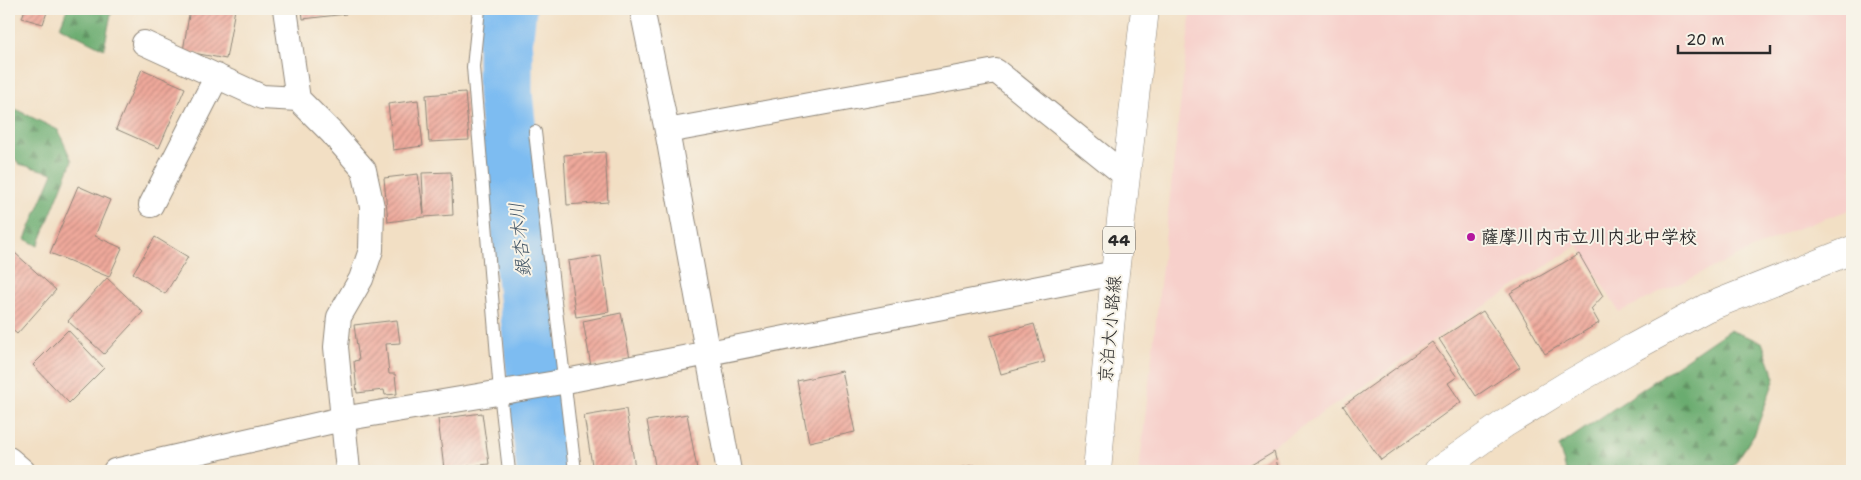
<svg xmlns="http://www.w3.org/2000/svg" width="1861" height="480" font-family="'Shantell Sans','Klee One',sans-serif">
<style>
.built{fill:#f7d0cb}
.forest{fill:url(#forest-firs);stroke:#4b6c4d}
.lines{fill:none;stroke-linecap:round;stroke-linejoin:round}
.river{stroke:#7dbcf1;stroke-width:55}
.building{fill:url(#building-hatch)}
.service-casing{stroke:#8e8578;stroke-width:14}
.minor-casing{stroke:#8e8578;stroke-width:26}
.tertiary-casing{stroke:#8e8578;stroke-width:29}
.primary-casing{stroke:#8e8578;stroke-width:29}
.service{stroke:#fff;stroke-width:12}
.minor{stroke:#fff;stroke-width:24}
.tertiary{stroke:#fff;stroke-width:28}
.primary{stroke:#fff;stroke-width:28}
.poi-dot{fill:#b5179e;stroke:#f7f3e8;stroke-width:2}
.labels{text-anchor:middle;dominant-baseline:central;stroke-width:4;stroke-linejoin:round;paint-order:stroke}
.shield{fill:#f7f3e8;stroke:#686764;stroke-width:1}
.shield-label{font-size:16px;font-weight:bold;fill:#2b2b2b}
.poi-label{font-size:18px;font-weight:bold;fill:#2b2b2b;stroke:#f7f3e8;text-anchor:start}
.street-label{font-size:18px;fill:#2b2b2b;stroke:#f7f3e8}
.water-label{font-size:19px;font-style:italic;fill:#445666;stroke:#f7f3e8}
</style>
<defs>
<pattern id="forest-firs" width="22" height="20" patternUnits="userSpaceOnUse" patternTransform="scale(1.25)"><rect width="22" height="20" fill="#6bac6f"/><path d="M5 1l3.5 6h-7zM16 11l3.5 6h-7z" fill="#588c5b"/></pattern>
<pattern id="building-hatch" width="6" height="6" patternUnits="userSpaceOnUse" patternTransform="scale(1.25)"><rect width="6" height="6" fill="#efa99b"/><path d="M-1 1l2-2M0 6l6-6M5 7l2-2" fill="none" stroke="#c28a7f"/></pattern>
</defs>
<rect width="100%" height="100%" fill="#f7f3e8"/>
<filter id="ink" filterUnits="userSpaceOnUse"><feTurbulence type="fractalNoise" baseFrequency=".02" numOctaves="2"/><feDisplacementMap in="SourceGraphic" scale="10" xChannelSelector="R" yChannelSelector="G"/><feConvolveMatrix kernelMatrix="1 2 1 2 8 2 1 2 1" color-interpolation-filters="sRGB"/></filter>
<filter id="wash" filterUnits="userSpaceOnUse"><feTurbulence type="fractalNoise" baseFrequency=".0096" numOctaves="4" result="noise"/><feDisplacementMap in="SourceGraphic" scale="20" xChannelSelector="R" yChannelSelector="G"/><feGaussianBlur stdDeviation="1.12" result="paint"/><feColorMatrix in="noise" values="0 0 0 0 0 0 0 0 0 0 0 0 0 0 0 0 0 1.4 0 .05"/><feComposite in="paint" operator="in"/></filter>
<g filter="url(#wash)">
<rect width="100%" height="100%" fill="#f2dfc4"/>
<path class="built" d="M 1191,9 L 1852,9 L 1852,209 L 1793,230 L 1619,312 L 1578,245 L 1234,471 L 1139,471 Z"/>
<path class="forest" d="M 67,9 L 112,9 L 104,49 L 60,27 Z
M 9,106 L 58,130 L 72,161 L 38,246 L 25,239 L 53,173 L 19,164 L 9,151 Z
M 1729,330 L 1762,342 L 1775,378 L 1755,433 L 1730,471 L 1566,471 L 1559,446 Z"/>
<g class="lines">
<path class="river" d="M 509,9 L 505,44 L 505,93 L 544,471"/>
</g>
<g id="blocks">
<path class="building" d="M 25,9 L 48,9 L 43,24 L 22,18 Z
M 190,9 L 235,9 L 226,59 L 183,51 Z
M 302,9 L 346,9 L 346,14 L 303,19 Z
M 142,69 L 185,88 L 159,148 L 116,129 Z
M 465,92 L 469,140 L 429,142 L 426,95 Z
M 418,100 L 423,146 L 393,150 L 388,104 Z
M 605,152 L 608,202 L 567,205 L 564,155 Z
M 451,172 L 453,215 L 424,217 L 388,222 L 384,178 L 418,174 L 424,214 L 422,173 Z
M 78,186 L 110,200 L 95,236 L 122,248 L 109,277 L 50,253 Z
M 155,237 L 188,257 L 165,294 L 133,273 Z
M 15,253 L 56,290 L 17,334 L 9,327 L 9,260 Z
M 1579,254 L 1603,296 L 1591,309 L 1599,323 L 1545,354 L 1510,293 Z
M 601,256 L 609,312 L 576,317 L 568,261 Z
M 107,278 L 143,312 L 104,354 L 68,321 Z
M 1483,311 L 1520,367 L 1476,396 L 1439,339 Z
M 621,313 L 630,358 L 591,366 L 583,321 Z
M 397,320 L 400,343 L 386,344 L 389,374 L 395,374 L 397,394 L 385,395 L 384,390 L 357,393 L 354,361 L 359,360 L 354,325 Z
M 1034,324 L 1045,362 L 1001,374 L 990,336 Z
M 68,330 L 104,368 L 69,403 L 33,365 Z
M 1432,342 L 1457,377 L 1448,383 L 1461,402 L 1381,460 L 1343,406 Z
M 842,371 L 855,432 L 809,442 L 797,381 Z
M 626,409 L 635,468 L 616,471 L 593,471 L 584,416 Z
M 482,413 L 489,464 L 444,469 L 438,419 Z
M 687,414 L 697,469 L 682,471 L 656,471 L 647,421 Z
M 1274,452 L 1279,471 L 1242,471 Z
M 974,465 L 976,471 L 951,471 L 950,470 Z
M 302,467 L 302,471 L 258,471 L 258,470 Z"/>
</g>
</g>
<g filter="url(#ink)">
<use href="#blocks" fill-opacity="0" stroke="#8e8578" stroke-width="1"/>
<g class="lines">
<g class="service-casing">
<path id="service" d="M 479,9 L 473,67 L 500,392 L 509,471
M 535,132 L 575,471"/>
</g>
<g class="minor-casing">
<path id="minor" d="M 285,9 L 298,99 L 331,132 L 364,170 L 372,207 L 371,250 L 361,279 L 339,317 L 336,347 L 348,471
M 642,9 L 667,131 L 729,471
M 144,43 L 262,97 L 298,99
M 667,131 L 996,71 L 1126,176
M 151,205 L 217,76
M 9,459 L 23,471
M 115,471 L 342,419 L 556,383 L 1115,273"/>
</g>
<g class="tertiary-casing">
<path id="tertiary" d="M 1438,471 L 1504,424 L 1566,386 L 1634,347 L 1706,308 L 1852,250"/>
</g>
<g class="primary-casing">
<path id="primary" d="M 1097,471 L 1115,273 L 1145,9"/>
</g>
<use href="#service" class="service"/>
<use href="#minor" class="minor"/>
<use href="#tertiary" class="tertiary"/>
<use href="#primary" class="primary"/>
</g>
</g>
<circle class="poi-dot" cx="1471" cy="237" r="5"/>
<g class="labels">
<rect class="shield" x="1103" y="226.5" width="32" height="27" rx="4"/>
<g class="shield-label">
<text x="1119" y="240">44</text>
</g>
<g class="poi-label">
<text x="1481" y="237">薩摩川内市立川内北中学校</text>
</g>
<g class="street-label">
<text transform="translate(1110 329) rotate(-85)">京泊大小路線</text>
</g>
<g class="water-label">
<text transform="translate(520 240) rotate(-96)">銀杏木川</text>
</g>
</g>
<rect width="1861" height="480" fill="none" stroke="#f7f3e8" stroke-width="30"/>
<path d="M1678 45v8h92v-8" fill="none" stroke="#2b2b2b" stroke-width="2.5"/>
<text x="1686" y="45" font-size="15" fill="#2b2b2b" stroke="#f7f3e8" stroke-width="4" paint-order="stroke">20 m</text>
</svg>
